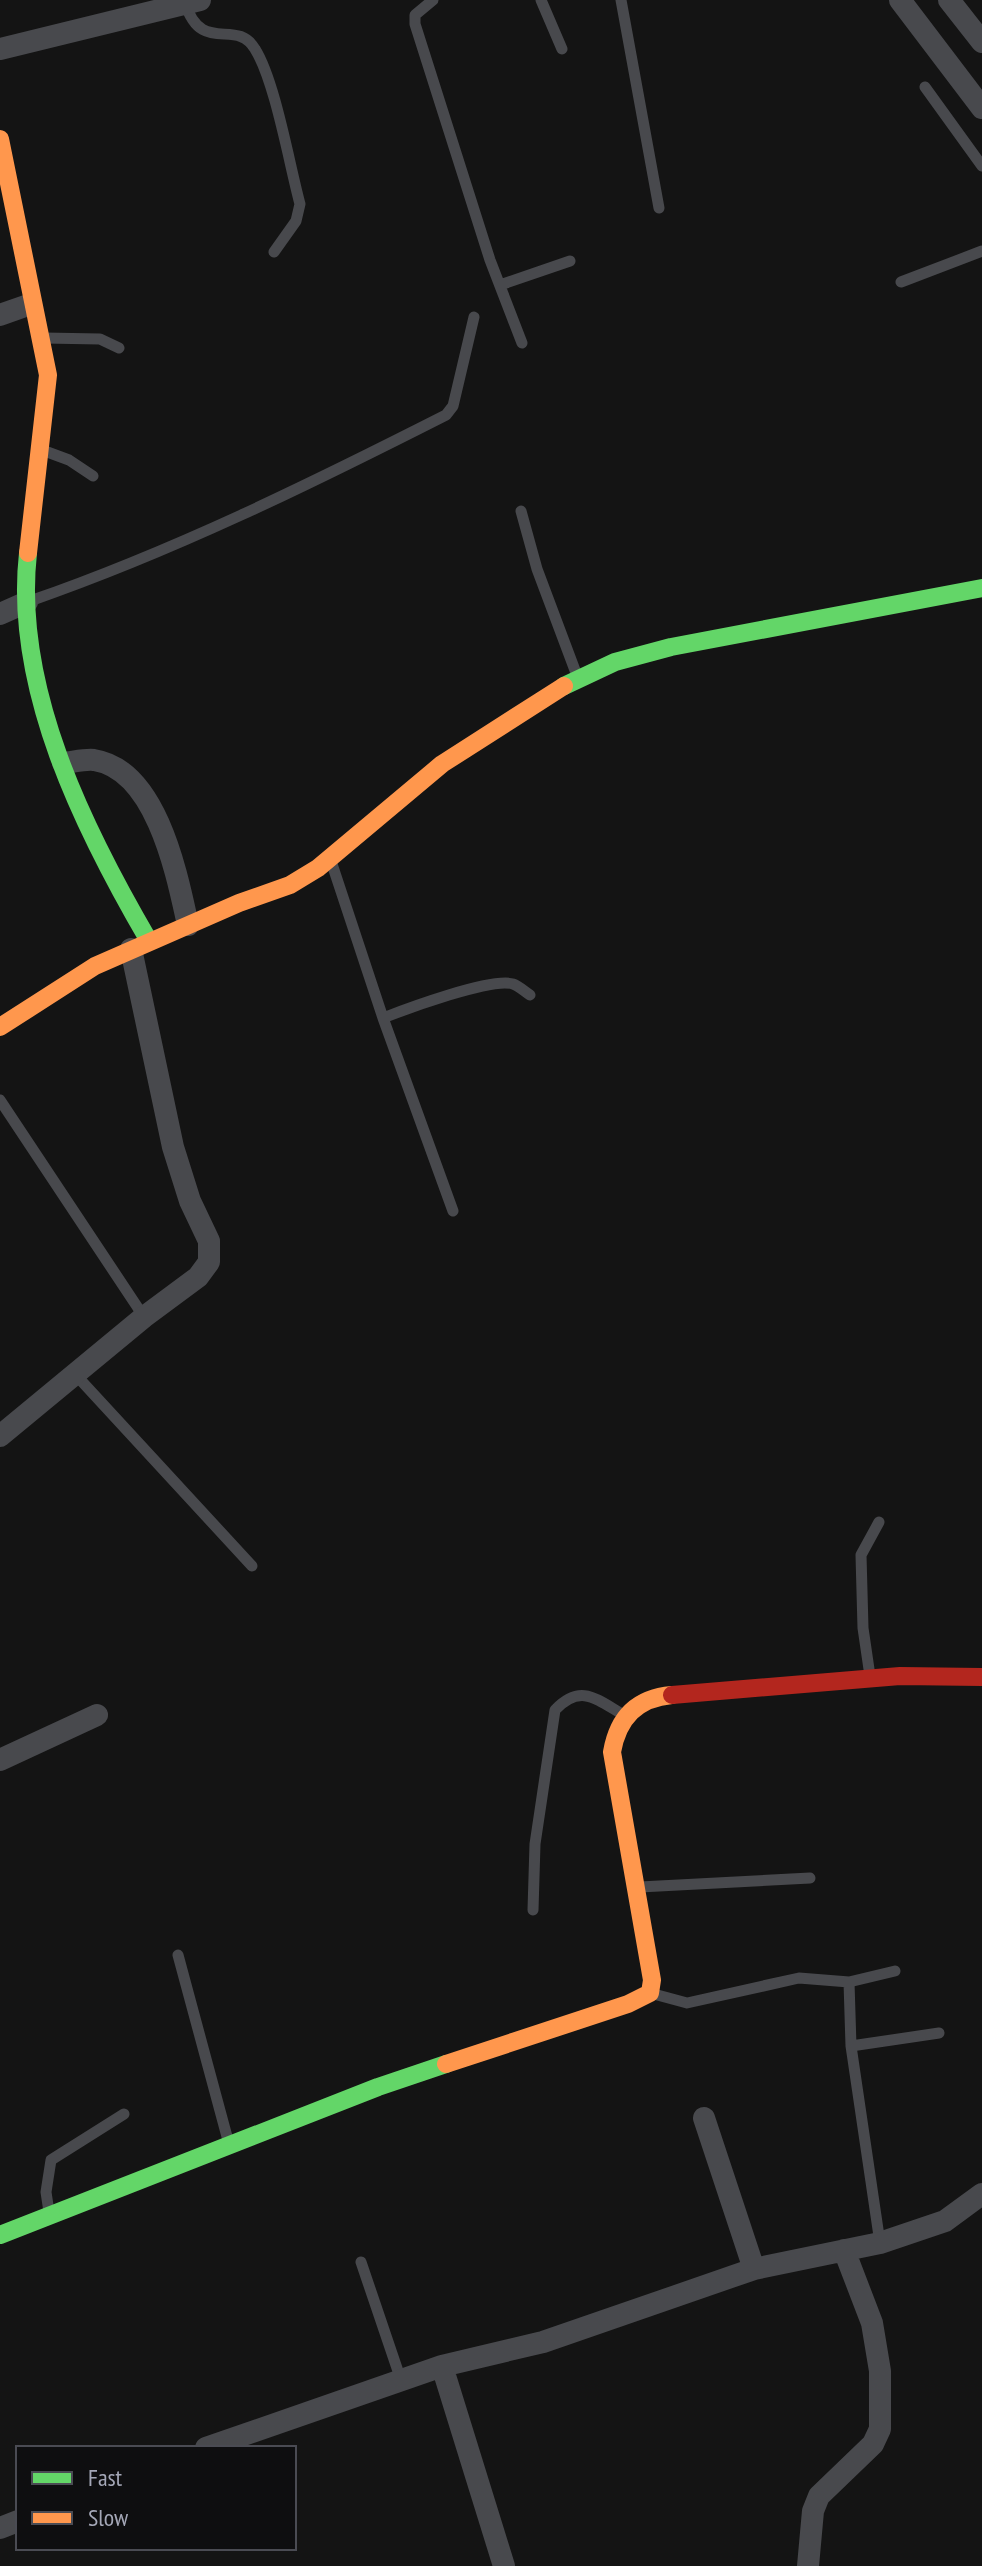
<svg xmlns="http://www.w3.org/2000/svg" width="982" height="2566" font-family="'PT Sans Narrow',sans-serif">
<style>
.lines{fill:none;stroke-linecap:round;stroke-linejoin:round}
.lane{stroke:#48494d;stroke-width:11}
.street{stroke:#48494d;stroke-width:22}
.fast{stroke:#63d668;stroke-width:18}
.slow{stroke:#ff974d;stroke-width:18}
.jam{stroke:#b3261e;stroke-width:18}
</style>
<rect width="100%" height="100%" fill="#141414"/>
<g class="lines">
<path class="lane" d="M 433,0 L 415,15 L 415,24 L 490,260 L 522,343
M 541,0 L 562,49
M 621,0 L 659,208
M 185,3 C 202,56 236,17 255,49 C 275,81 289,163 300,204 L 296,221 L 274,252
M 925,87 L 982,166
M 901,282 L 982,251
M 500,285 L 570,261
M 44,338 L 100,339 L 119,348
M 42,450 L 69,460 L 93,476
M 521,511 L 537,569 L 576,673
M 30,601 C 174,551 310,484 446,415 L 453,406 L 474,317
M 331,861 L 383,1018 L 453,1211
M 383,1018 C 406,1009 492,977 513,984 C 519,986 525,992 530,995
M 0,1100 L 144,1317
M 75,1374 L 252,1566
M 870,1676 L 863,1628 L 861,1555 L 879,1522
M 640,1887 L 810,1878
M 533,1910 L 535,1844 L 555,1710 C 580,1684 595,1698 622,1714
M 178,1955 L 229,2144
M 650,1993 L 687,2003 L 799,1978 L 849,1982
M 851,2046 L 939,2033
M 49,2212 L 46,2192 L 51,2160 L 124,2114
M 880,2243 L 851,2046 L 849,1982 L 895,1971
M 361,2262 L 401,2380"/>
<path class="street" d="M 900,0 L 982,108
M 949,0 L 982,42
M 0,49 L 200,0
M 0,315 L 31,304
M 0,614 L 27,602
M 63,763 C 73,762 85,759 94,760 C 157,770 177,875 188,925
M 0,1436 L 144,1317 L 198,1277 L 209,1262 L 209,1241 L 190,1201 L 173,1147 L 131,949
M 0,1760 L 97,1715
M 704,2118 L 754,2269
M 442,2366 L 504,2566
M 206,2448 L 442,2366 L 543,2342 L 754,2269 L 880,2243 L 945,2221 L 982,2194
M 0,2528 L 18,2521
M 808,2566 L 813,2511 L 819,2496 L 873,2444 L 880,2429 L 880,2371 L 872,2323 L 844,2250"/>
<path class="fast" d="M 28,553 C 13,687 83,828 149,941
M 564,686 L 615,662 L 671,647 L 982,588
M 0,2235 L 378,2087 L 446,2064"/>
<path class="slow" d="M 0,139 L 48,375 L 28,553
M 0,1027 L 95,966 L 239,903 L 290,885 L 318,868 L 442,764 L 564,686
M 446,2064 L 628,2004 L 650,1993 L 652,1980 L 612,1752 C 618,1718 637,1698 672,1695"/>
<path class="jam" d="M 672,1695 L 900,1676 L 982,1677"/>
</g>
<rect x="16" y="2446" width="280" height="104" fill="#0e0e10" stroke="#4a4b53" stroke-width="2"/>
<rect x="32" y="2472" width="40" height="12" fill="#63d668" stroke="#4a4b53" stroke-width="2"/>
<text x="88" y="2486" font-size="24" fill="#a4a7b7">Fast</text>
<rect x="32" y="2512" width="40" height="12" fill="#ff974d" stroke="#4a4b53" stroke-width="2"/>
<text x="88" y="2526" font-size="24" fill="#a4a7b7">Slow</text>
</svg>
